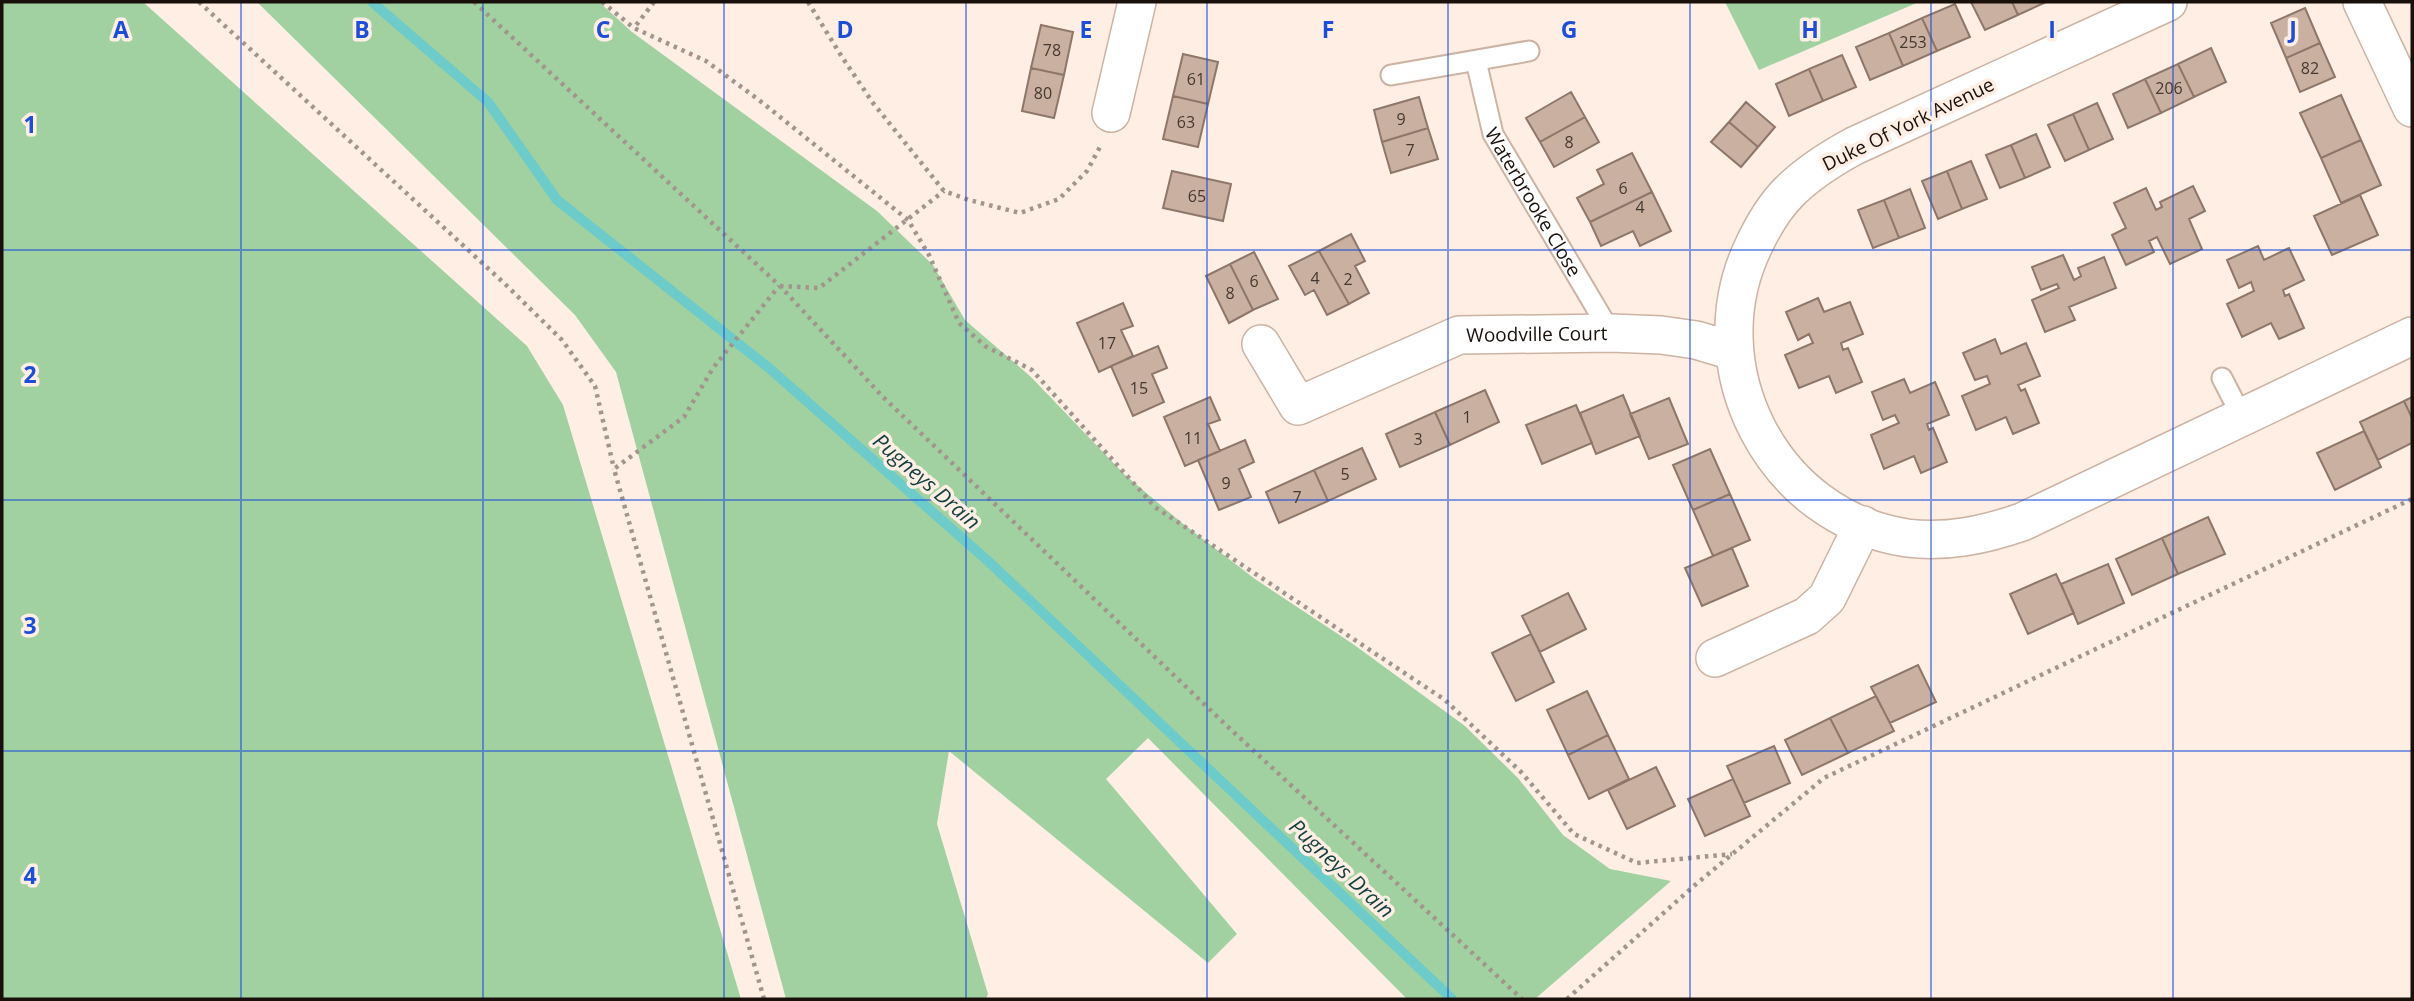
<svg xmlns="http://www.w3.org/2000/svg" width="2414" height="1001" font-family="'Open Sans',sans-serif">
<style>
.green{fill:#a1d1a0}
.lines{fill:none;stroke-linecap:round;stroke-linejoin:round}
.stream{stroke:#6dcbca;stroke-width:10}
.building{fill:#cab0a1;stroke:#8e7668;stroke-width:2}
.service-casing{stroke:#ccb3a3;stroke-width:23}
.minor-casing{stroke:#ccb3a3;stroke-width:40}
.path{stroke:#a2958d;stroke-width:4.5;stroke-dasharray:3.5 5;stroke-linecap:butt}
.service{stroke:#fff;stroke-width:19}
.minor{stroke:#fff;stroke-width:37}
.grid{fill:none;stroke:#1d4ed8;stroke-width:2;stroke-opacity:0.55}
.labels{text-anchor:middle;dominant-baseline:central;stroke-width:7;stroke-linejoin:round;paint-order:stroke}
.number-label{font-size:16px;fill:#453830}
.street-label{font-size:19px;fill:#19100b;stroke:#feeee4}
.water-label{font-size:21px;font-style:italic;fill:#123f3f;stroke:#feeee4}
.grid-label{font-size:23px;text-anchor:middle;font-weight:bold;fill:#1d4ed8;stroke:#feeee4;stroke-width:7;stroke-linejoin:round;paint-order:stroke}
</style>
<rect width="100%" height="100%" fill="#feeee4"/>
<path class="green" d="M 2,2 L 143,2 L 527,346 L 563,405 L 741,999 L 2,999 Z
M 257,2 L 599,2 L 632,32 L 877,211 L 933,265 L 965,320 L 1031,377 L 1124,474 L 1182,523 L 1255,579 L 1353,644 L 1465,726 L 1518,778 L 1563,835 L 1610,869 L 1671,881 L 1535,999 L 1407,999 L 1148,738 L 1106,779 L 1237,934 L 1208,963 L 949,751 L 937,824 L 988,994 L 986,999 L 786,999 L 616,372 L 575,315 Z
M 1725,2 L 1919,2 L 1759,70 Z"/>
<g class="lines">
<path class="stream" d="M 372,2 L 488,102 L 557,200 L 769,368 L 988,561 L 1452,999"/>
</g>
<path class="building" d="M 1971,2 L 2012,2 L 2018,15 L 1985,30 Z
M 2012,2 L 2046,2 L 2018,15 Z
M 1955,4 L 1970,37 L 1937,51 L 1922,18 Z
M 2305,8 L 2320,43 L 2286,58 L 2271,23 Z
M 1922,18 L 1937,51 L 1903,66 L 1889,33 Z
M 1041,25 L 1073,32 L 1064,75 L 1031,68 Z
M 1889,33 L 1903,66 L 1870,80 L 1856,47 Z
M 2320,43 L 2335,77 L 2300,92 L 2286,58 Z
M 2211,48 L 2226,82 L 2194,97 L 2178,64 Z
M 1183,54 L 1218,62 L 1208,104 L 1173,96 Z
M 1842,55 L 1856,87 L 1823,101 L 1809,69 Z
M 2178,64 L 2194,97 L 2161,113 L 2145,79 Z
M 1031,68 L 1064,75 L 1054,118 L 1022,111 Z
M 1809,69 L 1823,101 L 1789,116 L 1776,84 Z
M 2145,79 L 2161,113 L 2128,128 L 2113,94 Z
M 1571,92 L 1585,117 L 1540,142 L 1526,118 Z
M 2341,95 L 2361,140 L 2321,158 L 2300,113 Z
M 1173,96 L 1208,104 L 1198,147 L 1163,139 Z
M 1419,97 L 1428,128 L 1382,142 L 1374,110 Z
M 1746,102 L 1775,127 L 1758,147 L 1729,122 Z
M 2097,103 L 2113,139 L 2089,150 L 2073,114 Z
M 2073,114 L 2089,150 L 2065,161 L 2048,125 Z
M 1585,117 L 1599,142 L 1554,167 L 1540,142 Z
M 1729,122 L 1758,147 L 1741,167 L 1711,142 Z
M 1428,128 L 1438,159 L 1391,173 L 1382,142 Z
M 2036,134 L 2050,167 L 2025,178 L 2011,145 Z
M 2361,140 L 2381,185 L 2341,203 L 2321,158 Z
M 2011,145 L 2025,178 L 2000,188 L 1986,155 Z
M 1632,153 L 1652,192 L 1590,222 L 1577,198 L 1604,184 L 1597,170 Z
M 1971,161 L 1987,199 L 1962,209 L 1947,171 Z
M 1172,171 L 1231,184 L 1223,221 L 1163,208 Z
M 1947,171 L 1962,209 L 1938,219 L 1922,181 Z
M 2193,186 L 2205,211 L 2189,219 L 2202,249 L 2170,264 L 2157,237 L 2149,241 L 2154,252 L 2126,265 L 2112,235 L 2126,228 L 2114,203 L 2146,188 L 2156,210 L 2162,207 L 2160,202 Z
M 1910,189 L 1925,228 L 1899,238 L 1884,200 Z
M 1652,192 L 1671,231 L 1640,246 L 1633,231 L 1601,246 L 1590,222 Z
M 2360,195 L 2378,235 L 2332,255 L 2314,216 Z
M 1884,200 L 1899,238 L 1873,248 L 1858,210 Z
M 1351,234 L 1365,261 L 1355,266 L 1369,293 L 1349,304 L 1319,251 Z
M 2258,246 L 2264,260 L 2289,248 L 2304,280 L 2283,290 L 2285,296 L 2289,294 L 2304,328 L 2279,339 L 2271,323 L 2242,337 L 2227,304 L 2254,291 L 2251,282 L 2239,288 L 2227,260 Z
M 1319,251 L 1349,304 L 1327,315 L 1314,290 L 1305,295 L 1289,266 Z
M 1254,252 L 1278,299 L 1253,310 L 1230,264 Z
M 2063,255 L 2074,280 L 2081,276 L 2078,268 L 2104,257 L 2116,288 L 2069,307 L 2075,320 L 2045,332 L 2032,300 L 2059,288 L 2057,284 L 2041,290 L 2032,267 Z
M 1230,264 L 1253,310 L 1229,323 L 1206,276 Z
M 1818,298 L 1824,312 L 1850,302 L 1863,334 L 1841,343 L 1843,350 L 1848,348 L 1862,382 L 1836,393 L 1829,376 L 1799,388 L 1785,355 L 1813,343 L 1809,334 L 1798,340 L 1786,312 Z
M 1123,303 L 1133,326 L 1121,330 L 1133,356 L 1099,372 L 1077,323 Z
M 1995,339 L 2001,354 L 2026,343 L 2040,376 L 2018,385 L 2021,391 L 2025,389 L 2039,423 L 2013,434 L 2006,417 L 1976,430 L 1962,396 L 1990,384 L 1987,376 L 1975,380 L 1963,353 Z
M 1158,346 L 1167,368 L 1152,374 L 1164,402 L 1133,416 L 1111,366 Z
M 1904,379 L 1910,393 L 1935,382 L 1949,415 L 1927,424 L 1929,430 L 1933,428 L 1947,462 L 1921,473 L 1914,456 L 1884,469 L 1871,435 L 1899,423 L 1895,415 L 1883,420 L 1872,392 Z
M 1485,390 L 1499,422 L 1450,445 L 1435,412 Z
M 1623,395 L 1640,436 L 1596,454 L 1580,413 Z
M 1210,397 L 1220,420 L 1208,424 L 1220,451 L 1185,466 L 1164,417 Z
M 2412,397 L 2412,418 L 2404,401 Z
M 1669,398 L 1688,444 L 1649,459 L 1630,414 Z
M 2404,401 L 2412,418 L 2412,443 L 2378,460 L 2360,422 Z
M 1576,405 L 1592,443 L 1542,464 L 1526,425 Z
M 1435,412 L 1450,445 L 1400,467 L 1386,434 Z
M 2364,431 L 2381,467 L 2335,490 L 2317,453 Z
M 1245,440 L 1254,462 L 1239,469 L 1251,497 L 1219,510 L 1198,460 Z
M 1362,448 L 1376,479 L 1328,501 L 1314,470 Z
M 1710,449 L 1730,494 L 1693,510 L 1673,465 Z
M 1314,470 L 1328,501 L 1279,523 L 1266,492 Z
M 1730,494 L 1750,540 L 1713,556 L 1693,510 Z
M 2208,517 L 2225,554 L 2178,574 L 2162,538 Z
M 2162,538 L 2178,574 L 2132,595 L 2116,559 Z
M 1732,548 L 1748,586 L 1702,606 L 1685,568 Z
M 2108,564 L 2124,603 L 2078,624 L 2061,584 Z
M 2056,574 L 2074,613 L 2028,634 L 2010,594 Z
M 1568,593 L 1586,629 L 1540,652 L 1522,616 Z
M 1531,634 L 1554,682 L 1516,701 L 1492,653 Z
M 1918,665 L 1936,702 L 1890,723 L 1871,687 Z
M 1587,691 L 1608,735 L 1568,755 L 1547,710 Z
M 1876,696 L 1894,731 L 1848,753 L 1830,718 Z
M 1830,718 L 1848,753 L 1802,775 L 1785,740 Z
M 1608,735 L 1629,779 L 1589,799 L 1568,755 Z
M 1774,746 L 1790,783 L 1744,803 L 1727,766 Z
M 1656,767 L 1675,806 L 1627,829 L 1608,790 Z
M 1733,779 L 1750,816 L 1705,836 L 1688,799 Z"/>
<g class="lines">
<g class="service-casing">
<g id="service">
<path id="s1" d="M 1476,61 L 1493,134 L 1611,333"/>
<path d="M 1391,75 L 1529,51"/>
<path d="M 2222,378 L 2242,417"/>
</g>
</g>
<g class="minor-casing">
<g id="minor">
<path d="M 2168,2 L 1854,146 C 1830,159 1808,173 1789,192 C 1774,207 1763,226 1754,245 C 1695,366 1772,518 1907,538 C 1947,543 1984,535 2022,522 L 2412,336"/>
<path d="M 2362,2 L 2412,108"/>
<path d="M 1111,113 L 1137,2"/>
<path id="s2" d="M 1261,344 L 1298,406 L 1459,335 L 1611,333 L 1661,335 L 1696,340 L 1733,351"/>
<path d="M 1715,658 L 1807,616 L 1827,598 L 1863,525"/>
</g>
</g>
<path class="path" d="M 199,2 L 505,284 L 562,340 L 595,386 L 614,469
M 474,2 L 780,286 L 883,397 L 1227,726 L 1522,999
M 602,2 L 634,28
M 654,2 L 634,28 L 706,61 L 759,100 L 908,220 L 929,255 L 959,323 L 985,346 L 1032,370 L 1155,507 L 1445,700 L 1521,772 L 1574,834 L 1637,863 L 1732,854
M 808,2 L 842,57 L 873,103 L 944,191 L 969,200 L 1020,213 L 1059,199 L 1087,171 L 1100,147
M 780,286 L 819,288 L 944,191
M 764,999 L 614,469 L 684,417 L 713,368 L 779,286
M 1567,999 L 1695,885 L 1824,778 L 2412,499"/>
<use href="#service" class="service"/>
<use href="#minor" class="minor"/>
</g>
<path class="grid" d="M 241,2 L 241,999M 483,2 L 483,999M 724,2 L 724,999M 966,2 L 966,999M 1207,2 L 1207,999M 1448,2 L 1448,999M 1690,2 L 1690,999M 1931,2 L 1931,999M 2173,2 L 2173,999M 2,250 L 2412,250M 2,500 L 2412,500M 2,751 L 2412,751"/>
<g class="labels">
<g class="number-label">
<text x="1913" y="42">253</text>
<text x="1052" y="50">78</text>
<text x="2310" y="68">82</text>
<text x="1196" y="79">61</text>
<text x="2169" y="88">206</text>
<text x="1043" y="93">80</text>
<text x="1401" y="119">9</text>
<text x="1186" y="122">63</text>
<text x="1569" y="142">8</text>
<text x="1410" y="150">7</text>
<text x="1623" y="188">6</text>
<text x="1197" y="196">65</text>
<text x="1640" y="207">4</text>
<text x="1315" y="278">4</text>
<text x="1348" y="279">2</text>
<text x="1254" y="281">6</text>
<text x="1230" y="293">8</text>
<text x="1107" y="343">17</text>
<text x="1139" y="388">15</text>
<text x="1467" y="417">1</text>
<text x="1193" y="438">11</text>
<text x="1418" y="439">3</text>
<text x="1345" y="474">5</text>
<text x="1226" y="483">9</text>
<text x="1297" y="497">7</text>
</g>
<g class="street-label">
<text transform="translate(1908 124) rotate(-26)">Duke Of York Avenue</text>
<text stroke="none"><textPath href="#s1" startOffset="154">Waterbrooke Close</textPath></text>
<text stroke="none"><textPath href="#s2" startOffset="326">Woodville Court</textPath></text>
</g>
<g class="water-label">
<text transform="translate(927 481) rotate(41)">Pugneys Drain</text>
<text transform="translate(1342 868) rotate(43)">Pugneys Drain</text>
</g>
</g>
<g class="grid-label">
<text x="121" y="38">A</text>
<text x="362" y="38">B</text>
<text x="603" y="38">C</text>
<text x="845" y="38">D</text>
<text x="1086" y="38">E</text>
<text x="1328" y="38">F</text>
<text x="1569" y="38">G</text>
<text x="1810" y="38">H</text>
<text x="2052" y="38">I</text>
<text x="2293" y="38">J</text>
<text x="30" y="133">1</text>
<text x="30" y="383">2</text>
<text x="30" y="634">3</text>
<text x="30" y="884">4</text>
</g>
<rect width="2414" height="1001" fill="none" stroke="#19100b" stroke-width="7"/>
</svg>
